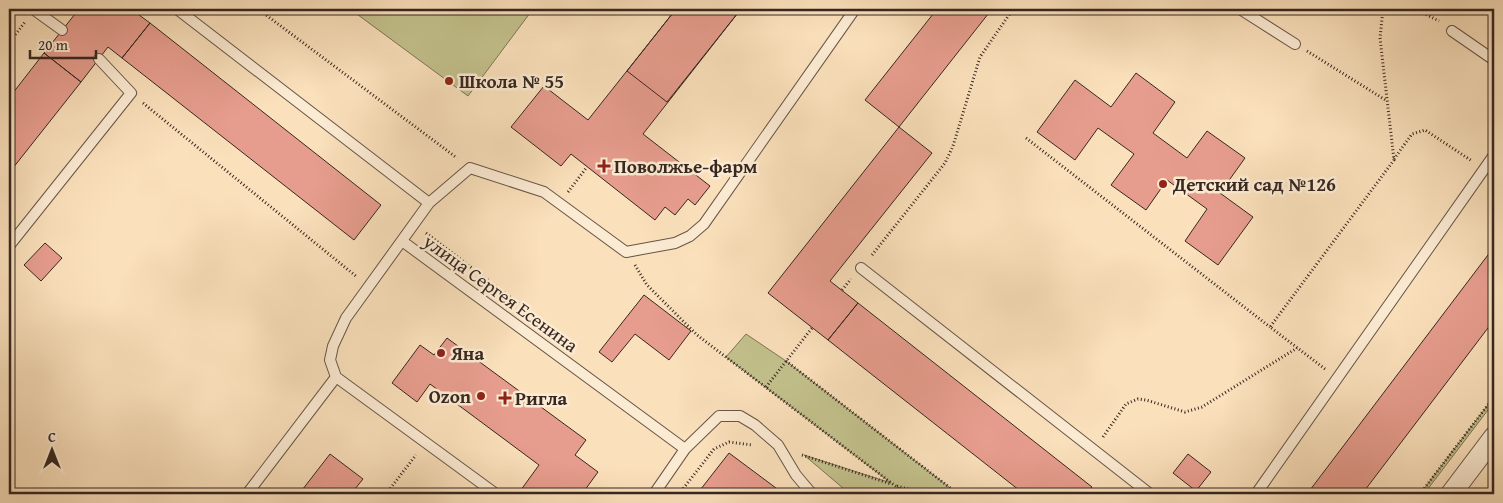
<svg xmlns="http://www.w3.org/2000/svg" width="1503" height="503" font-family="'Gentium Book Plus',serif">
<style>
.green{fill:#c3c18c;stroke:#7c7456}
.building{fill:#e79d8e;stroke:#362720}
.lines{fill:none;stroke-linecap:round;stroke-linejoin:round}
.service-casing{stroke:#675547;stroke-width:12}
.minor-casing{stroke:#675547;stroke-width:22}
.path{stroke:#362720;stroke-width:3;stroke-dasharray:1 2.5;stroke-linecap:butt}
.service{stroke:#fcebd3;stroke-width:10}
.minor{stroke:#fcebd3;stroke-width:20}
.poi-dot{fill:#8f2418;stroke:#fcebd3;stroke-width:2}
.labels{text-anchor:middle;dominant-baseline:central;stroke-width:5;stroke-linejoin:round;paint-order:stroke}
.poi-label{font-size:19px;font-weight:bold;fill:#362720;stroke:#fcebd3;text-anchor:start}
.street-label{font-size:19px;fill:#362720;stroke:#fcebd3}
</style>
<rect width="100%" height="100%" fill="#fae0bb"/>
<filter id="stains"><feTurbulence type="fractalNoise" baseFrequency=".004" numOctaves="4"/><feColorMatrix values="0 0 0 0 .2 0 0 0 0 .09 0 0 0 0 .02 0 0 0 .5 -.17"/></filter>
<radialGradient id="worn" r=".72"><stop offset=".6" stop-color="#630" stop-opacity="0"/><stop offset="1" stop-color="#630" stop-opacity=".3"/></radialGradient>
<path class="green" d="M 350,9 L 533,9 L 468,96 Z
M 746,334 L 786,361 L 958,494 L 850,494 L 804,455 L 891,483 L 726,357 Z
M 1494,397 L 1494,402 L 1424,494 L 1420,494 Z"/>
<path class="building" d="M 79,9 L 131,9 L 150,23 L 122,58 L 108,47 L 81,82 L 44,53 Z
M 676,9 L 741,9 L 667,102 L 627,71 Z
M 676,9 L 741,9 L 643,134 L 710,186 L 695,205 L 688,199 L 675,215 L 665,207 L 655,220 L 571,154 L 561,166 L 511,127 L 544,86 L 588,120 Z
M 937,9 L 992,9 L 899,127 L 865,100 Z
M 150,23 L 381,205 L 354,240 L 122,58 Z
M 44,53 L 81,82 L 9,173 L 9,98 Z
M 1136,73 L 1175,102 L 1153,133 L 1187,158 L 1207,131 L 1245,158 L 1220,193 L 1253,217 L 1218,265 L 1185,241 L 1207,209 L 1167,180 L 1146,210 L 1111,185 L 1134,154 L 1098,128 L 1075,160 L 1037,132 L 1075,80 L 1111,107 Z
M 899,127 L 932,153 L 830,281 L 858,303 L 828,340 L 768,293 Z
M 45,243 L 62,258 L 41,281 L 24,265 Z
M 1494,247 L 1494,320 L 1362,494 L 1307,494 Z
M 644,295 L 691,331 L 669,360 L 635,334 L 612,362 L 599,352 Z
M 858,303 L 1092,487 L 1086,494 L 1024,494 L 828,340 Z
M 447,338 L 586,440 L 575,455 L 598,472 L 582,494 L 518,494 L 539,465 L 430,384 L 417,402 L 392,383 L 420,345 L 434,355 Z
M 729,453 L 784,494 L 697,494 Z
M 330,454 L 363,479 L 351,494 L 299,494 Z
M 1188,454 L 1211,472 L 1196,491 L 1173,473 Z"/>
<g class="lines">
<g class="service-casing">
<path id="service" d="M 33,9 L 62,30
M 177,9 L 429,203 L 346,318 L 333,346 L 330,360 L 336,377 L 496,494
M 1240,9 L 1295,44
M 1452,31 L 1494,60
M 429,203 L 470,168 L 544,192 L 626,252 L 675,243 L 690,236 L 704,224 L 855,9
M 402,241 L 685,449 L 719,416 L 740,416 L 755,425 L 778,445 L 796,475 L 812,494
M 9,246 L 131,93 L 99,59
M 861,268 L 1150,494
M 247,494 L 336,377
M 654,494 L 685,449
M 1256,494 L 1494,155"/>
</g>
<g class="minor-casing">
<path id="minor" d="M 1451,494 L 1494,437"/>
</g>
<path class="path" d="M 258,9 L 457,158
M 1406,9 L 1421,12 L 1439,21
M 9,43 L 25,22
M 1307,51 L 1387,101
M 143,103 L 357,277
M 1026,138 L 1270,327
M 1394,159 L 1412,134 L 1425,130 L 1472,161
M 568,192 L 587,167
M 426,233 L 544,323
M 872,255 L 945,163 L 953,146 L 980,57 L 1013,9
M 635,265 L 647,285 L 697,335 L 906,494
M 842,290 L 851,279
M 786,361 L 958,494
M 1325,369 L 1270,327 L 1394,160 L 1380,38 L 1383,9
M 766,387 L 812,328
M 1103,437 L 1126,404 L 1138,399 L 1146,400 L 1185,412 L 1202,407 L 1297,348
M 802,455 L 891,484
M 897,486 L 926,494
M 386,494 L 416,455
M 679,494 L 714,449 L 729,442 L 752,445
M 1420,494 L 1494,397"/>
<use href="#service" class="service"/>
<use href="#minor" class="minor"/>
</g>
<g class="poi-dot">
<circle cx="449" cy="81" r="5"/>
<path d="M601.5 158.5h5v5h5v5h-5v5h-5v-5h-5v-5h5z"/>
<circle cx="1163" cy="184" r="5"/>
<circle cx="441" cy="353" r="5"/>
<circle cx="481" cy="396" r="5"/>
<path d="M502.5 390.5h5v5h5v5h-5v5h-5v-5h-5v-5h5z"/>
</g>
<g class="labels">
<g class="poi-label">
<text x="459" y="81">Школа № 55</text>
<text x="614" y="166">Поволжье-фарм</text>
<text x="1173" y="184">Детский сад №126</text>
<text x="451" y="353">Яна</text>
<text x="471" y="396" text-anchor="end">Ozon</text>
<text x="515" y="398">Ригла</text>
</g>
<g class="street-label">
<text transform="translate(501 293) rotate(36)">улица Сергея Есенина</text>
</g>
</g>
<rect width="1503" height="503" fill="none" stroke="#fae0bb" stroke-width="30"/>
<rect x="10" y="10" width="1483" height="483" fill="none" stroke="#362720" stroke-width="2.5"/>
<rect x="15" y="15" width="1473" height="473" fill="none" stroke="#362720"/>
<g transform="translate(52 450)" stroke="#fcebd3" stroke-width="4" paint-order="stroke">
<path d="M0-4L9 19L0 12L-9 19Z" fill="#362720"/>
<text y="-8" font-size="14" font-weight="bold" text-anchor="middle" fill="#362720">С</text>
</g>
<path d="M30 50v8h66v-8" fill="none" stroke="#362720" stroke-width="2.5"/>
<text x="38" y="50" font-size="15" fill="#362720" stroke="#fcebd3" stroke-width="4" paint-order="stroke">20 m</text>
<rect width="100%" height="100%" filter="url(#stains)"/>
<rect width="100%" height="100%" fill="url(#worn)"/>
</svg>
